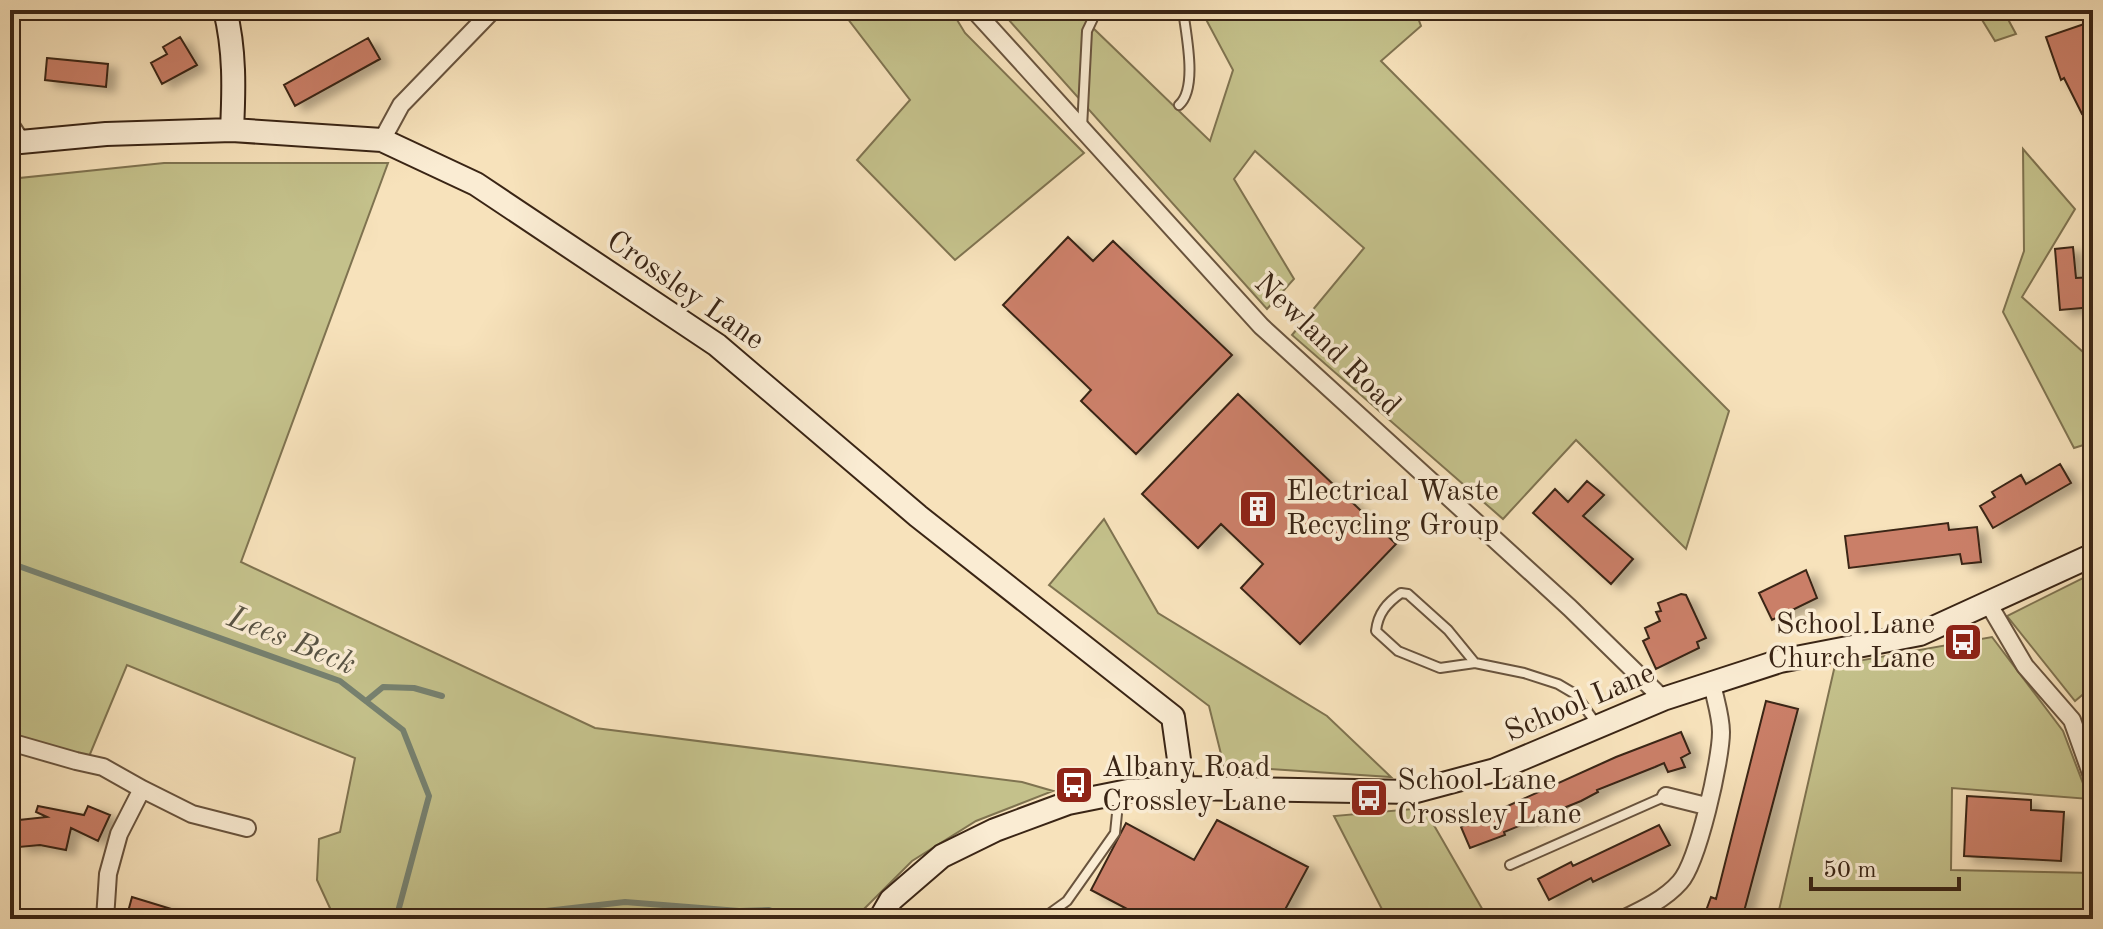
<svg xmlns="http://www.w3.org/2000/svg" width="2103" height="929" font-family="'Old Standard TT',serif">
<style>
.green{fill:#c4c18b;stroke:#7f7350;stroke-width:2}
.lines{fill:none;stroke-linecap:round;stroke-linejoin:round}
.stream{stroke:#768170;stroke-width:6}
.building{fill:#ca7f68;stroke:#3a2515;stroke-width:2;filter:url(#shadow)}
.lane-casing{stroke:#69543e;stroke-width:12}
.street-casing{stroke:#69543e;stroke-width:20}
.secondary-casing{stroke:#3a2515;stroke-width:26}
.lane{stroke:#faecd3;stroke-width:8}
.street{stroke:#faecd3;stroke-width:16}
.secondary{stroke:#faecd3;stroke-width:22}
.labels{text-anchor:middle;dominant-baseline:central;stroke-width:7;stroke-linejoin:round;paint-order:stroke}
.street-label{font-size:30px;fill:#3a2515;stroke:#faecd3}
.poi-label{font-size:30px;fill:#3a2515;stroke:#faecd3;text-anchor:start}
.water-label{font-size:32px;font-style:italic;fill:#585343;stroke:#faecd3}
</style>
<defs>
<filter id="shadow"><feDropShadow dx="9" dy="5" stdDeviation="4" flood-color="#0004"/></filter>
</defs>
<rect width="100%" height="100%" fill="#f7e2bb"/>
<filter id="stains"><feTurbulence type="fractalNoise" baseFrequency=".0025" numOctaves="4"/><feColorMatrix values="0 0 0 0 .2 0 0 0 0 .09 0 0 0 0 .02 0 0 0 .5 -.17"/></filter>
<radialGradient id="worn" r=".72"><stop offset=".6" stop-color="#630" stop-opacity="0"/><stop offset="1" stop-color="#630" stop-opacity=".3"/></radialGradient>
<path class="green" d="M 841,10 L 951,10 L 965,33 L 1084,153 L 955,260 L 857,160 L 910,100 Z
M 1000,10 L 1101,10 L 1091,26 L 1210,141 L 1233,70 L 1201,10 L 1415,10 L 1421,26 L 1381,61 L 1729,411 L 1686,549 L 1576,440 L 1503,519 L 1292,335 L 1364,248 L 1255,151 L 1234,179 L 1294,279 L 1267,309 Z
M 1976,10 L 2003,10 L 2016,34 L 1995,41 Z
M 2023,149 L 2075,209 L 2022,297 L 2093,361 L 2093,442 L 2074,448 L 2003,312 L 2024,251 Z
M 164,163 L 388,163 L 241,562 L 595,728 L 1022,782 L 1053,791 L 976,821 L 912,861 L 854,919 L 335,919 L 317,880 L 319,839 L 340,832 L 355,758 L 127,665 L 88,759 L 10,735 L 10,179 Z
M 1104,519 L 1158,613 L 1327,716 L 1391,777 L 1224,766 L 1209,706 L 1049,585 Z
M 2093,573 L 2093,686 L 2075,701 L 2007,616 Z
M 1992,637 L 2063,731 L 2089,799 L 1952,788 L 1951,870 L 2093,873 L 2093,919 L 1777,919 L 1835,665 Z
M 1424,808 L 1488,919 L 1387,919 L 1334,816 Z"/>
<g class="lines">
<path class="stream" d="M 10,563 L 340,681 L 403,730 L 429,796 L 396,919
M 366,701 L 383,687 L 414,688 L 442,696
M 513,919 L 546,911 L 625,902 L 739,911 L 769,910 L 794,919"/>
</g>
<path class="building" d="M 2093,21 L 2093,109 L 2082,114 L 2064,78 L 2061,80 L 2046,37 Z
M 180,37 L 197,65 L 162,84 L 151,63 L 167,54 L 163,47 Z
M 368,38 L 380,59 L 295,106 L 284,85 Z
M 47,58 L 108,64 L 106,87 L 45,80 Z
M 1068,237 L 1093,261 L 1113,241 L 1232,355 L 1136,454 L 1081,401 L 1091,390 L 1003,305 Z
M 2073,247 L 2076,278 L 2093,277 L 2093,307 L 2060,310 L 2055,249 Z
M 1238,394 L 1396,544 L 1300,644 L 1241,588 L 1263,564 L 1221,524 L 1198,548 L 1142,494 Z
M 2060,464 L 2071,483 L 1993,528 L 1980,506 L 1995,497 L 1992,492 L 2021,475 L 2026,484 Z
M 1587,481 L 1604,495 L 1583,516 L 1633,559 L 1611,584 L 1533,513 L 1555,489 L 1568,502 Z
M 1948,523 L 1949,530 L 1977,527 L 1981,562 L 1962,564 L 1960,554 L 1849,568 L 1845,536 Z
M 1806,570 L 1817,598 L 1772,620 L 1759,593 Z
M 1681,594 L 1686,595 L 1706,638 L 1697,642 L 1699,648 L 1656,669 L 1643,641 L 1649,638 L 1645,628 L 1660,621 L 1656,612 L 1661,611 L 1658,603 Z
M 1766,701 L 1798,709 L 1742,919 L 1703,919 L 1711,897 L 1716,899 Z
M 1681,732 L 1690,753 L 1681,758 L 1685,767 L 1668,772 L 1664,763 L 1655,767 L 1597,790 L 1598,792 L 1581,801 L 1504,832 L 1505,835 L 1470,848 L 1461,827 L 1616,757 Z
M 1967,796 L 2031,800 L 2031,810 L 2064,812 L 2061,861 L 1964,856 Z
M 38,806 L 84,815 L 88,806 L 110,815 L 98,841 L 71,828 L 66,850 L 40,845 L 19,847 L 18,838 L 10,839 L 10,821 L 47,817 L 36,812 Z
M 1217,820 L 1308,867 L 1280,919 L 1146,919 L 1091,890 L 1126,823 L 1194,860 Z
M 1659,825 L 1670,845 L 1593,882 L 1591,878 L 1549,900 L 1538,879 L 1571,862 L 1573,866 Z
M 132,897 L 191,915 L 191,919 L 126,919 Z"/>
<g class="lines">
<g class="lane-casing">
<path id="lane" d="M 1179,105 C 1198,88 1186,35 1183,10
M 1082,128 L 1087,31 L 1097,10
M 1475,663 L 1440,668 L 1398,651 L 1376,631 C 1378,613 1387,603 1401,593 L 1408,594 L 1448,630 L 1475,663 L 1524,673 L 1558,684 L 1575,694 L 1598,726
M 1510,865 L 1666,796
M 1042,919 L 1067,901 L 1115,833 L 1119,794"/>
</g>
<g class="street-casing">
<path id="street" d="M 974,10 L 1261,326 L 1570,608 L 1663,699
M 10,124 L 21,141
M 382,140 L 401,105 L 493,10
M 1988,603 L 2025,666 L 2072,720 L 2093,779
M 10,742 L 76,761 L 103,767 L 142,789 L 119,834 L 108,874 L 105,919
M 142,789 L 192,814 L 247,828
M 1666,796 L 1706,806
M 1578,918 L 1579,919
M 1623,919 C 1644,909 1665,899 1680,882 C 1698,862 1721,760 1721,732 C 1721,716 1715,699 1712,683"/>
</g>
<g class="secondary-casing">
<path id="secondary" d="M 225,10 C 235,50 234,89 232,130
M 10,143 L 106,134 L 232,130 L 382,140 L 476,184 L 717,345 L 918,516 L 1173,717 L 1183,788
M 880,919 L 891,900 L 942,856 L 995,830 L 1068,803 L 1128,791 L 1183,788 L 1413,792 L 1495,770 L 1663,699 L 1780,661 L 1920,634 L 2093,555"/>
</g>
<use href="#lane" class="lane"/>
<use href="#street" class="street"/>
<use href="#secondary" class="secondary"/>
</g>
<defs>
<g id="building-square" transform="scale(2)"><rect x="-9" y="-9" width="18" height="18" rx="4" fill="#8f2418" stroke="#faecd3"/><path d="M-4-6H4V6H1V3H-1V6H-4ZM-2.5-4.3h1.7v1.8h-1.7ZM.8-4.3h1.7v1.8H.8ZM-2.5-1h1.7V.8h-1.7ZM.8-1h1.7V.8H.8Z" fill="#fff"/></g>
<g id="bus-square" transform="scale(2)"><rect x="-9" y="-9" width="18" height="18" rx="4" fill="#8f2418" stroke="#faecd3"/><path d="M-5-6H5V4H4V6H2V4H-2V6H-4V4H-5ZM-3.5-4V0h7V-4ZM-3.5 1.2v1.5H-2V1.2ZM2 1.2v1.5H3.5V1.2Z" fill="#fff"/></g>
</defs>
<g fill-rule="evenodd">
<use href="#building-square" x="1258" y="509"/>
<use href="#bus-square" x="1963" y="642"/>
<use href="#bus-square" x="1074" y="785"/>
<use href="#bus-square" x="1369" y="798"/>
</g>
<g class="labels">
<g class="street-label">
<text transform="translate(685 291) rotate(35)">Crossley Lane</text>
<text transform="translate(1327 345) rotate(44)">Newland Road</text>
<text transform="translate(1580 703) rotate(-23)">School Lane</text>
</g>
<g class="poi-label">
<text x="1286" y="492">Electrical Waste<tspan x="1286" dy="34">Recycling Group</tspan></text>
<text x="1935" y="625" text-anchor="end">School Lane<tspan x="1935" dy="34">Church Lane</tspan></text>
<text x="1102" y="768">Albany Road<tspan x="1102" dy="34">Crossley Lane</tspan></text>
<text x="1397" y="781">School Lane<tspan x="1397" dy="34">Crossley Lane</tspan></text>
</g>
<g class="water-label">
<text transform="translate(291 642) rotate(22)">Lees Beck</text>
</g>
</g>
<rect width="2103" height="929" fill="none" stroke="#f7e2bb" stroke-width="40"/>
<rect x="12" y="12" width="2079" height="905" fill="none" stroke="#3a2515" stroke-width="4"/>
<rect x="20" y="20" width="2063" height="889" fill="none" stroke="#3a2515" stroke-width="2"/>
<path d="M1811 877v12h148v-12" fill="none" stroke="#3a2515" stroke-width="4"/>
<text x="1823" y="877" font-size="24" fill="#3a2515" stroke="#faecd3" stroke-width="6" paint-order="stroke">50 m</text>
<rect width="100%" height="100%" filter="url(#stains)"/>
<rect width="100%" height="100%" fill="url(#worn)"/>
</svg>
